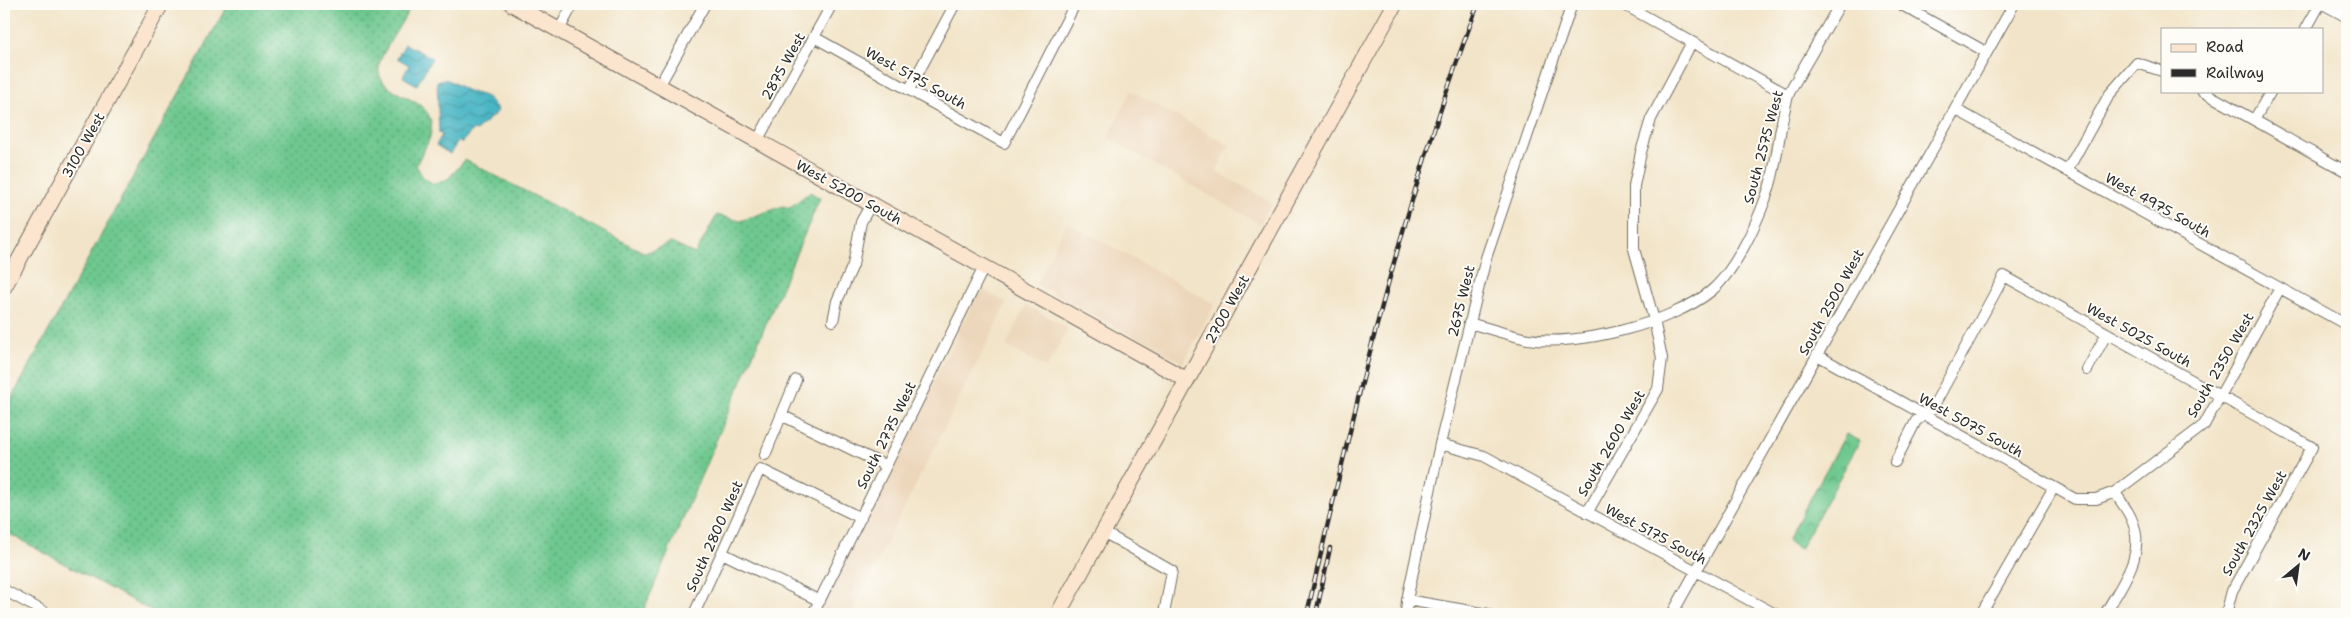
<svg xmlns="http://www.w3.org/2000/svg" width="2351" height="618" font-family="'Shantell Sans',sans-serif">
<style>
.built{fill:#edd7bb}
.grass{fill:url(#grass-dots);stroke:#4c7a5d}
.park{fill:url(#park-crowns);stroke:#4c7a5d}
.water{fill:url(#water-waves);stroke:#3a7078}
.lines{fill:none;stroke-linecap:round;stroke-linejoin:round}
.street-casing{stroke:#716c62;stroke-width:12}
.secondary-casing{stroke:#716c62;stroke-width:17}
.street{stroke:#fff;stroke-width:10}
.secondary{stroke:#fce5cf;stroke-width:15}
.rail-casing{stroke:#2b2b2b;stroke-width:4.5}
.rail{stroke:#fdfcf7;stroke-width:2.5;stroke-dasharray:8;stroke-linecap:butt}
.labels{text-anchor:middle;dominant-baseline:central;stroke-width:4;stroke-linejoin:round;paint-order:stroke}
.street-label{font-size:14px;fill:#2b2b2b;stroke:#fdfcf7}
</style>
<defs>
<pattern id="grass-dots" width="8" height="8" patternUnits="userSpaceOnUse" patternTransform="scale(1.25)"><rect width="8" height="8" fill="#6ec88f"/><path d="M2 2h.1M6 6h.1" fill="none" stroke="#5ba375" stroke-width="1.8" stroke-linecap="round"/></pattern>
<pattern id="park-crowns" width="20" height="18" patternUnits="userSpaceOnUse" patternTransform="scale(1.25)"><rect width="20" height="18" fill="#6ec88f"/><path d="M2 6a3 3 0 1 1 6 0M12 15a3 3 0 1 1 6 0" fill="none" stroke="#5ba375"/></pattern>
<pattern id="water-waves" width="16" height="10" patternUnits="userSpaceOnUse" patternTransform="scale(1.25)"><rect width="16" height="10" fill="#49b6c4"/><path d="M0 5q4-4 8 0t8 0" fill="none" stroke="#3d949f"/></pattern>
</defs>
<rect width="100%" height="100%" fill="#fdfcf7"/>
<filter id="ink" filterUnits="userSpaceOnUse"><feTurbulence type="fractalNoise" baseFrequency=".02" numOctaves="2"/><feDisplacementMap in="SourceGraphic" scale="10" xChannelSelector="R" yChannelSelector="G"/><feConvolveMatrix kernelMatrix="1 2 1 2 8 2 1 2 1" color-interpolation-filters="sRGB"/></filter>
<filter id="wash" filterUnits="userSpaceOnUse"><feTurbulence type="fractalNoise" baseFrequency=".0096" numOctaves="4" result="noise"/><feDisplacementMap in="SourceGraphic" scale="20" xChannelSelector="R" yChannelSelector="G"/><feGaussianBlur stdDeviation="1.12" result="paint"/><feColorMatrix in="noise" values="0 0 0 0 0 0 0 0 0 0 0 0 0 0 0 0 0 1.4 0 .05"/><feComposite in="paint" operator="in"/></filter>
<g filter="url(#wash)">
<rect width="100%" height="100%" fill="#f2e4c8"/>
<path class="built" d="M 1131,91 L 1229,145 L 1216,172 L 1272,202 L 1260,224 L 1108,138 Z
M 1067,222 L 1215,304 L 1183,363 L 1036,284 Z
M 980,288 L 1007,303 L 851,614 L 820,614 Z
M 1026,305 L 1068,328 L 1046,368 L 1006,346 Z"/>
<path class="grass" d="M 228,4 L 413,4 C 407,14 380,56 379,65 C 374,102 442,91 430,137 C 427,146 420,156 416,165 L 423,178 L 434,184 L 448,179 L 465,160 L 645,253 L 671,243 L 695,254 L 717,215 L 740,221 L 783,206 L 789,208 L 810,192 L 820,198 L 642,614 L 157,614 L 4,531 L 4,412 Z"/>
<path class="park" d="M 1846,434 L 1860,441 L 1800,549 L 1787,541 Z"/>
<path class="water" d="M 405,44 L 432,58 L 417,85 L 403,77 L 409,65 L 397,58 Z
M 445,79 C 454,82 459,87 466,90 C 483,97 487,92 498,111 L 476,131 L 473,130 L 461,143 L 458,141 L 450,154 L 436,145 L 442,135 L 439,133 L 437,81 Z"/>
</g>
<g filter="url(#ink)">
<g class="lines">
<g class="street-casing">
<path id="street" d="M 1623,4 L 1788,95
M 1900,4 L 1986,52
M 2323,4 L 2347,17
M 2306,29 L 2320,4
M 559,30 L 573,4
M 814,37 L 1004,143 L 1075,4
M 659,86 L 705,4
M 909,90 L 955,4
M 2202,91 L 2347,172
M 1955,109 L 2347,325
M 2254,120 L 2271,91
M 757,141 L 832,4
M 2067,171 L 2109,95 L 2137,63 L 2162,71
M 833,321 L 837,301 L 853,265 L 861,222 L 871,204
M 1469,323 C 1488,328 1508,335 1528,339 C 1578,347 1672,323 1711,291 C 1734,272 1755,227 1765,200 C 1778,167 1778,130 1788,96 C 1791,87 1798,78 1802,70 C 1815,48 1827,26 1840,4
M 1817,355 L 2075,499 L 2096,499 L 2115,492 L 2204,425 L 2280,288
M 2087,370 L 2107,333
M 781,415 L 886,466
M 1440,444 L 1484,456 L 1775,614
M 765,455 L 796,380
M 1895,462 L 1916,421 L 1932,409 L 2004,276 L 2312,447 L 2232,591 L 2226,614
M 1587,513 L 1658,389 L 1662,358 L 1654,320 L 1634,249 L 1634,186 L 1641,152 L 1651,119 L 1692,42
M 1103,532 L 1172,571 L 1164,614
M 722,553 L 820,601
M 4,590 L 48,614
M 1407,600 L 1488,614
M 694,614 L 760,469 L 861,518
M 813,614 L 984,267
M 1406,614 L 1407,600 L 1440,444 L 1486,258 L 1572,4
M 1672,614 L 2014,4
M 1981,614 L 2054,487
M 2105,614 C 2121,585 2148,553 2131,518 C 2127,509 2120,501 2115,492"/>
</g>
<g class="secondary-casing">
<path id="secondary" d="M 512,4 L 1187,380
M 4,287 L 161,4
M 1058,614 L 1395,4"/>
</g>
<use href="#street" class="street"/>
<use href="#secondary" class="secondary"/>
<g class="rail-casing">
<path id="rail" d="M 1307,614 C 1354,408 1403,202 1478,4
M 1316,614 L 1330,548"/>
</g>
<use href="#rail" class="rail"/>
</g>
</g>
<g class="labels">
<g class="street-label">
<text transform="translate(783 66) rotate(-61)">2875 West</text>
<text transform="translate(916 78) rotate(29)">West 5175 South</text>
<text transform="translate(83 145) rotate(-61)">3100 West</text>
<text transform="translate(1763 147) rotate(-75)">South 2575 West</text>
<text transform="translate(849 192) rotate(29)">West 5200 South</text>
<text transform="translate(2158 205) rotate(29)">West 4975 South</text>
<text transform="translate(1461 301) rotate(-76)">2675 West</text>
<text transform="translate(1831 302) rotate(-61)">South 2500 West</text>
<text transform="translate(1227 309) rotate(-61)">2700 West</text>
<text transform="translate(2139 335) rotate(29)">West 5025 South</text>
<text transform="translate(2220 365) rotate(-60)">South 2350 West</text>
<text transform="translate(1971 425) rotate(29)">West 5075 South</text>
<text transform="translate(886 435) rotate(-64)">South 2775 West</text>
<text transform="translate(1611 443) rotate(-60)">South 2600 West</text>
<text transform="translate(2254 523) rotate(-61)">South 2325 West</text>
<text transform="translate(1656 534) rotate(28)">West 5175 South</text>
<text transform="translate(714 536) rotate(-66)">South 2800 West</text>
</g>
</g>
<rect width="2351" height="618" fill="none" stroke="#fdfcf7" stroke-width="20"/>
<rect x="2161" y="28" width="162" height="65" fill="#fdfcf7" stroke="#a9a8a5"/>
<rect x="2171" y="44" width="25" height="8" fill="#fce5cf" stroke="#a9a8a5"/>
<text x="2206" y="52" font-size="15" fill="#2b2b2b">Road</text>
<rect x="2171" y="69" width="25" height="8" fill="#2b2b2b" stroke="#a9a8a5"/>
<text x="2206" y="78" font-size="15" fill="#2b2b2b">Railway</text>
<g transform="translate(2298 566) rotate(29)" stroke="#fdfcf7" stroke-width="4" paint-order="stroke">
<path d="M0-4L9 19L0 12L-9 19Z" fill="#2b2b2b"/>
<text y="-8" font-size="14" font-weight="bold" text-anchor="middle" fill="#2b2b2b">N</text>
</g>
</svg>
